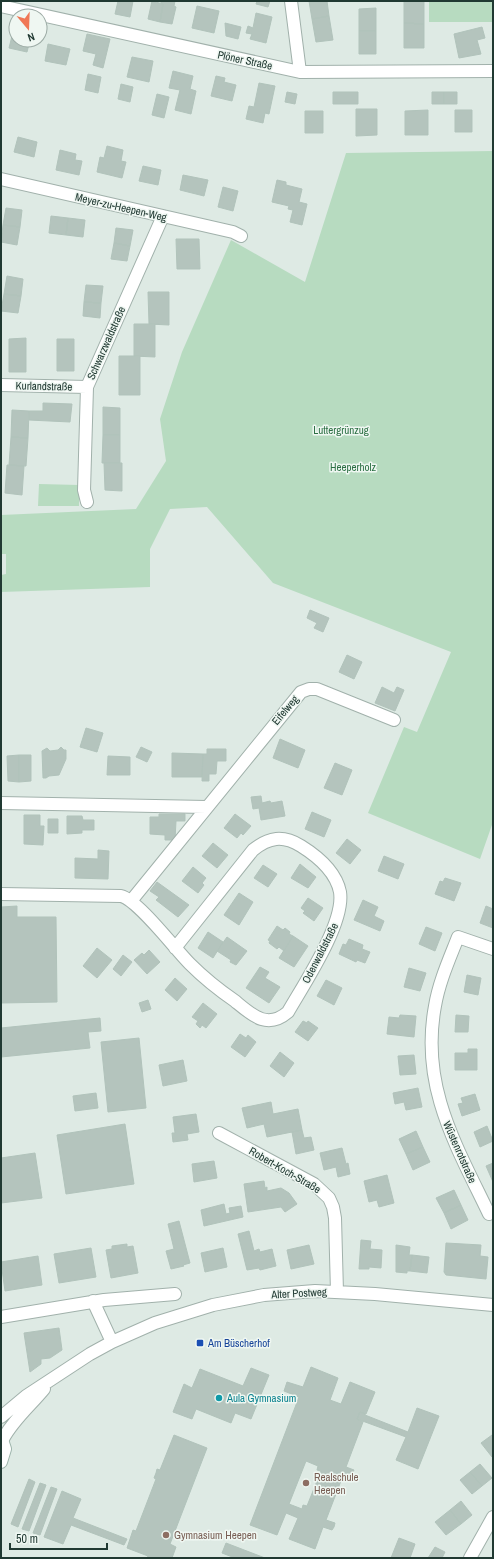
<svg xmlns="http://www.w3.org/2000/svg" width="494" height="1559" font-family="'Archivo Narrow',sans-serif">
<style>
.green{fill:#b7dbc0}
.building{fill:#b4c4bd;stroke:#b1c3bb;fill-rule:evenodd}
.lines{fill:none;stroke-linecap:round;stroke-linejoin:round}
.street-casing{stroke:#a1b1ab;stroke-width:14}
.secondary-casing{stroke:#9eb5ac;stroke-width:14}
.street{stroke:#fff;stroke-width:12}
.secondary{stroke:#fff;stroke-width:12}
.transit-dot{fill:#1a4fb4;stroke:#eff7f2;stroke-width:1.5}
.culture-dot{fill:#0f9aa8;stroke:#eff7f2;stroke-width:1.5}
.education-dot{fill:#8d6e63;stroke:#eff7f2;stroke-width:1.5}
.labels{text-anchor:middle;dominant-baseline:central;stroke-width:3;stroke-linejoin:round;paint-order:stroke}
.street-label{font-size:11px;fill:#203932;stroke:#eff7f2}
.park-label{font-size:11px;fill:#2b6f43;stroke:#eff7f2}
.transit-label{font-size:11px;fill:#164399;stroke:#eff7f2;text-anchor:start}
.culture-label{font-size:11px;fill:#0d838f;stroke:#eff7f2;text-anchor:start}
.education-label{font-size:11px;fill:#785e54;stroke:#eff7f2;text-anchor:start}
</style>
<rect width="100%" height="100%" fill="#deeae4"/>
<path class="green" d="M 429,1 L 493,1 L 493,22 L 429,22 Z
M 493,151 L 493,822 L 480,859 L 368,813 L 404,727 L 417,732 L 451,652 L 273,583 L 207,507 L 170,509 L 150,549 L 150,587 L 1,592 L 1,575 L 6,574 L 6,554 L 1,554 L 1,515 L 136,509 L 166,461 L 160,419 L 182,352 L 231,240 L 305,282 L 346,153 Z
M 39,484 L 79,485 L 79,506 L 38,506 Z"/>
<path class="building" d="M 118,1 L 133,1 L 130,17 L 115,14 Z
M 152,1 L 163,4 L 160,22 L 148,19 Z
M 161,1 L 175,1 L 174,6 L 176,7 L 172,24 L 160,22 L 163,4 L 161,3 Z
M 257,1 L 270,1 L 268,7 L 256,4 Z
M 309,1 L 327,1 L 329,16 L 312,19 Z
M 404,1 L 424,1 L 424,24 L 404,23 Z
M 197,6 L 219,11 L 214,33 L 192,28 Z
M 376,8 L 376,31 L 359,31 L 359,9 Z
M 256,13 L 272,17 L 266,43 L 250,39 L 252,34 L 246,33 L 248,26 L 253,28 Z
M 329,16 L 333,40 L 316,42 L 312,19 Z
M 225,23 L 241,27 L 238,39 L 226,36 Z
M 404,23 L 424,24 L 424,48 L 404,48 Z
M 482,27 L 485,38 L 477,40 L 481,54 L 459,58 L 454,34 Z
M 14,28 L 16,29 L 16,40 L 30,40 L 27,52 L 9,48 Z
M 359,31 L 376,31 L 376,54 L 359,54 Z
M 87,34 L 110,39 L 103,68 L 93,65 L 96,54 L 83,51 Z
M 48,44 L 70,49 L 66,65 L 45,61 Z
M 132,57 L 153,61 L 149,82 L 127,77 Z
M 173,71 L 193,76 L 190,89 L 196,91 L 191,114 L 175,110 L 180,90 L 169,88 Z
M 88,74 L 101,77 L 98,93 L 85,90 Z
M 216,76 L 225,78 L 224,82 L 236,85 L 232,101 L 211,96 Z
M 259,83 L 275,86 L 269,114 L 265,113 L 263,123 L 246,119 L 249,106 L 254,107 Z
M 121,84 L 133,87 L 130,102 L 118,99 Z
M 287,92 L 297,94 L 295,104 L 285,102 Z
M 333,92 L 358,92 L 358,104 L 333,104 Z
M 432,92 L 444,92 L 444,104 L 432,104 Z
M 444,92 L 457,92 L 457,104 L 444,104 Z
M 157,94 L 169,97 L 164,118 L 152,115 Z
M 356,109 L 377,109 L 377,135 L 356,136 Z
M 428,110 L 428,135 L 405,135 L 405,111 Z
M 455,110 L 472,110 L 472,132 L 455,132 Z
M 305,111 L 323,111 L 323,133 L 305,133 Z
M 18,137 L 37,142 L 34,157 L 14,152 Z
M 107,146 L 123,150 L 121,161 L 126,162 L 122,178 L 97,172 L 100,157 L 104,158 Z
M 60,150 L 76,154 L 75,160 L 82,161 L 79,175 L 56,170 Z
M 143,166 L 161,170 L 158,185 L 139,181 Z
M 183,175 L 208,180 L 204,196 L 180,190 Z
M 277,180 L 286,182 L 286,185 L 302,189 L 299,202 L 307,204 L 302,225 L 290,222 L 293,210 L 288,209 L 289,206 L 272,202 Z
M 223,187 L 238,191 L 233,211 L 218,207 Z
M 6,208 L 22,210 L 20,227 L 3,225 Z
M 51,216 L 68,218 L 66,235 L 49,233 Z
M 68,218 L 85,220 L 83,237 L 66,235 Z
M 3,225 L 20,227 L 17,245 L 1,242 Z
M 116,228 L 133,230 L 130,246 L 114,243 Z
M 176,239 L 199,239 L 200,269 L 177,269 Z
M 114,243 L 130,246 L 127,261 L 111,259 Z
M 7,276 L 23,279 L 21,296 L 4,294 Z
M 86,285 L 103,286 L 101,303 L 84,302 Z
M 148,292 L 169,292 L 169,325 L 149,324 Z
M 4,294 L 21,296 L 18,313 L 1,311 Z
M 84,302 L 101,303 L 100,318 L 83,316 Z
M 134,324 L 155,324 L 155,357 L 134,356 Z
M 26,338 L 26,372 L 9,372 L 9,339 Z
M 57,339 L 74,339 L 74,371 L 57,371 Z
M 119,356 L 140,356 L 140,395 L 119,395 Z
M 43,403 L 72,404 L 70,422 L 29,420 L 29,411 L 43,411 Z
M 103,407 L 120,408 L 120,435 L 103,435 Z
M 12,410 L 29,411 L 28,438 L 11,437 Z
M 103,435 L 120,435 L 120,463 L 102,463 Z
M 11,437 L 28,438 L 26,466 L 9,465 Z
M 104,463 L 122,463 L 122,491 L 105,490 Z
M 7,465 L 24,466 L 22,495 L 5,493 Z
M 310,610 L 329,618 L 323,632 L 314,628 L 317,623 L 307,618 Z
M 347,655 L 362,662 L 354,679 L 339,672 Z
M 382,687 L 394,693 L 397,687 L 404,690 L 395,711 L 375,703 Z
M 86,728 L 103,733 L 97,752 L 80,747 Z
M 280,739 L 305,750 L 298,768 L 273,758 Z
M 61,747 L 64,750 L 66,750 L 66,759 L 59,775 L 49,776 L 46,778 L 43,778 L 42,751 L 47,748 L 50,751 L 58,750 Z
M 141,747 L 152,752 L 147,762 L 136,757 Z
M 207,749 L 226,749 L 226,761 L 217,761 L 216,774 L 209,774 L 209,781 L 202,781 L 203,754 L 207,754 Z
M 172,753 L 203,754 L 202,777 L 172,777 Z
M 19,755 L 19,782 L 8,781 L 7,756 Z
M 19,755 L 31,755 L 31,781 L 19,782 Z
M 108,756 L 130,757 L 130,775 L 107,775 Z
M 335,763 L 352,770 L 342,795 L 324,788 Z
M 261,796 L 262,803 L 270,801 L 271,803 L 282,801 L 285,816 L 261,820 L 259,808 L 253,809 L 251,797 Z
M 312,812 L 331,820 L 324,837 L 305,829 Z
M 159,814 L 185,814 L 185,821 L 176,821 L 175,840 L 165,840 L 165,835 L 150,834 L 150,817 L 159,817 Z
M 235,814 L 251,826 L 243,835 L 241,833 L 237,838 L 224,828 Z
M 24,815 L 40,815 L 40,826 L 44,826 L 43,845 L 24,844 Z
M 67,816 L 82,816 L 83,820 L 94,820 L 94,830 L 82,830 L 82,833 L 67,834 Z
M 48,819 L 58,819 L 58,833 L 48,833 Z
M 347,839 L 361,850 L 350,864 L 336,853 Z
M 213,843 L 228,855 L 217,868 L 202,856 Z
M 98,850 L 109,851 L 108,879 L 75,878 L 75,858 L 98,859 Z
M 384,856 L 404,864 L 398,879 L 378,871 Z
M 300,864 L 316,877 L 308,888 L 291,878 Z
M 263,865 L 277,874 L 268,887 L 254,878 Z
M 193,867 L 206,878 L 202,883 L 204,885 L 198,893 L 182,881 Z
M 445,878 L 461,883 L 454,901 L 435,894 L 440,881 L 443,882 Z
M 157,882 L 189,905 L 178,917 L 156,900 L 159,897 L 150,891 Z
M 239,893 L 253,902 L 239,925 L 224,915 Z
M 308,898 L 323,908 L 314,921 L 303,913 L 305,911 L 301,908 Z
M 363,900 L 378,907 L 374,916 L 384,921 L 380,931 L 354,920 Z
M 17,906 L 17,917 L 56,917 L 57,1002 L 1,1003 L 1,907 Z
M 486,906 L 493,909 L 493,928 L 480,923 Z
M 277,926 L 283,930 L 285,928 L 290,932 L 289,934 L 293,936 L 284,951 L 279,947 L 277,949 L 269,943 L 270,941 L 268,940 Z
M 426,927 L 442,933 L 435,951 L 419,944 Z
M 208,932 L 223,942 L 213,958 L 198,948 Z
M 293,936 L 308,946 L 294,967 L 279,958 Z
M 227,937 L 247,951 L 236,965 L 230,962 L 231,960 L 217,951 Z
M 349,939 L 363,945 L 362,949 L 370,952 L 365,963 L 357,960 L 356,962 L 339,954 L 343,944 L 346,945 Z
M 97,948 L 112,960 L 97,978 L 83,966 Z
M 149,950 L 160,962 L 147,974 L 134,960 L 142,953 L 144,955 Z
M 123,955 L 132,962 L 121,976 L 113,969 Z
M 260,967 L 269,972 L 265,978 L 280,987 L 269,1003 L 246,988 Z
M 409,968 L 426,973 L 420,991 L 404,987 Z
M 467,975 L 481,978 L 478,995 L 464,992 Z
M 175,978 L 187,989 L 177,1001 L 165,990 Z
M 326,980 L 342,988 L 334,1005 L 317,996 Z
M 148,1000 L 151,1009 L 142,1012 L 139,1003 Z
M 203,1003 L 217,1014 L 206,1028 L 202,1025 L 200,1028 L 196,1024 L 198,1021 L 192,1017 Z
M 400,1015 L 416,1016 L 414,1037 L 387,1034 L 389,1017 L 399,1018 Z
M 456,1015 L 469,1016 L 468,1032 L 455,1032 Z
M 100,1018 L 101,1031 L 88,1032 L 90,1048 L 1,1057 L 1,1028 Z
M 303,1021 L 307,1023 L 308,1021 L 318,1028 L 308,1041 L 295,1032 Z
M 240,1034 L 246,1038 L 248,1035 L 256,1042 L 245,1057 L 231,1047 Z
M 139,1038 L 146,1108 L 108,1112 L 101,1042 Z
M 468,1049 L 477,1049 L 477,1070 L 455,1070 L 455,1053 L 468,1053 Z
M 280,1052 L 294,1063 L 284,1077 L 270,1066 Z
M 414,1055 L 416,1074 L 400,1075 L 398,1056 Z
M 183,1060 L 187,1081 L 163,1086 L 159,1065 Z
M 418,1088 L 422,1107 L 406,1110 L 404,1102 L 395,1104 L 393,1093 Z
M 96,1093 L 98,1108 L 75,1111 L 73,1096 Z
M 475,1094 L 480,1110 L 462,1116 L 458,1104 L 463,1103 L 461,1098 Z
M 271,1102 L 273,1114 L 298,1109 L 302,1130 L 267,1137 L 264,1124 L 247,1128 L 242,1108 Z
M 196,1114 L 199,1132 L 187,1134 L 188,1140 L 173,1142 L 172,1133 L 175,1133 L 173,1117 Z
M 125,1124 L 134,1184 L 66,1194 L 57,1135 Z
M 487,1126 L 493,1141 L 480,1147 L 474,1132 Z
M 302,1130 L 304,1138 L 311,1137 L 314,1150 L 296,1154 L 292,1132 Z
M 416,1131 L 423,1147 L 406,1154 L 399,1139 Z
M 423,1147 L 430,1162 L 413,1170 L 406,1154 Z
M 342,1148 L 346,1164 L 348,1163 L 350,1174 L 338,1177 L 336,1167 L 324,1170 L 320,1153 Z
M 35,1153 L 42,1198 L 1,1203 L 1,1158 Z
M 214,1161 L 217,1178 L 194,1182 L 192,1164 Z
M 493,1163 L 493,1182 L 486,1166 Z
M 387,1175 L 394,1203 L 379,1207 L 377,1200 L 369,1202 L 364,1181 Z
M 264,1181 L 265,1188 L 267,1187 L 267,1191 L 281,1188 L 289,1193 L 297,1204 L 285,1212 L 281,1207 L 248,1212 L 244,1184 Z
M 454,1190 L 461,1205 L 444,1213 L 436,1198 Z
M 224,1204 L 226,1214 L 230,1213 L 229,1208 L 241,1206 L 243,1217 L 204,1226 L 201,1210 Z
M 461,1205 L 468,1220 L 451,1229 L 444,1213 Z
M 179,1221 L 190,1263 L 183,1265 L 184,1266 L 171,1269 L 166,1251 L 174,1249 L 168,1224 Z
M 249,1231 L 254,1251 L 259,1249 L 260,1252 L 272,1249 L 276,1266 L 260,1270 L 259,1268 L 247,1270 L 238,1234 Z
M 361,1240 L 371,1241 L 370,1249 L 382,1250 L 381,1268 L 369,1267 L 369,1269 L 359,1269 Z
M 446,1243 L 481,1245 L 480,1256 L 488,1257 L 486,1279 L 446,1275 L 444,1272 Z
M 127,1244 L 127,1247 L 133,1246 L 138,1273 L 111,1278 L 106,1250 L 112,1249 L 112,1246 Z
M 309,1245 L 314,1264 L 291,1269 L 287,1250 Z
M 396,1245 L 410,1247 L 409,1255 L 412,1255 L 410,1271 L 407,1271 L 407,1273 L 396,1272 Z
M 91,1248 L 96,1277 L 59,1283 L 54,1254 Z
M 223,1248 L 227,1267 L 205,1272 L 201,1253 Z
M 412,1255 L 429,1257 L 427,1273 L 410,1271 Z
M 38,1256 L 42,1285 L 5,1291 L 1,1262 Z
M 59,1328 L 62,1350 L 50,1358 L 41,1359 L 41,1364 L 30,1372 L 24,1333 Z
M 311,1367 L 338,1378 L 330,1400 L 341,1404 L 350,1382 L 375,1392 L 366,1414 L 360,1412 L 357,1419 L 363,1422 L 346,1467 L 354,1470 L 351,1476 L 344,1473 L 326,1520 L 335,1523 L 334,1527 L 332,1530 L 323,1527 L 315,1549 L 289,1539 L 298,1518 L 286,1513 L 277,1535 L 250,1525 L 299,1397 L 284,1391 L 287,1382 L 303,1387 ZM 306,1461 L 318,1466 L 317,1470 L 321,1471 L 307,1506 L 303,1505 L 302,1509 L 289,1504 Z
M 251,1368 L 269,1375 L 251,1419 L 235,1413 L 231,1423 L 196,1409 L 192,1419 L 173,1412 L 184,1384 L 192,1388 L 200,1369 L 243,1386 Z
M 417,1408 L 439,1416 L 418,1469 L 396,1460 L 406,1437 L 357,1419 L 360,1412 L 365,1414 L 365,1415 L 408,1432 Z
M 174,1435 L 207,1448 L 170,1544 L 176,1547 L 172,1558 L 147,1558 L 148,1556 L 127,1548 L 133,1530 L 136,1531 L 156,1479 L 154,1478 L 156,1473 L 157,1469 L 160,1470 Z
M 492,1435 L 493,1437 L 492,1457 L 481,1443 Z
M 480,1464 L 492,1478 L 482,1486 L 470,1472 Z
M 470,1472 L 482,1486 L 472,1494 L 460,1480 Z
M 29,1479 L 35,1482 L 18,1527 L 11,1524 Z
M 40,1483 L 46,1485 L 29,1531 L 22,1529 Z
M 51,1487 L 57,1489 L 40,1535 L 33,1533 Z
M 62,1491 L 81,1499 L 73,1518 L 127,1539 L 124,1545 L 71,1525 L 63,1544 L 44,1537 Z
M 461,1501 L 472,1515 L 461,1524 L 450,1510 Z
M 450,1510 L 461,1524 L 446,1535 L 435,1522 Z
M 399,1538 L 415,1544 L 410,1558 L 391,1558 Z
M 226,1543 L 265,1558 L 235,1558 L 222,1553 Z
M 435,1547 L 445,1552 L 442,1558 L 428,1558 Z"/>
<g class="lines">
<g class="street-casing">
<path id="street" d="M 291,1 L 300,72
M 1,6 L 300,72 L 493,71
M 1,179 L 233,232 L 241,236
M 1,385 L 87,387
M 87,502 L 84,490 L 87,387 L 163,216
M 1,803 L 206,807
M 1,894 L 121,896 C 138,900 175,949 190,964 C 204,978 219,990 235,1001 C 252,1015 267,1030 288,1012 C 304,984 345,923 340,892 C 336,872 317,856 301,846 C 283,835 269,837 253,850 L 175,948
M 131,901 L 301,692 L 309,689 L 317,689 L 394,720
M 219,1133 L 314,1184 L 329,1198 L 333,1207 L 335,1218 L 337,1292
M 489,1214 C 456,1145 420,1086 435,1006 C 439,982 449,960 458,937 L 493,949
M 93,1301 L 112,1342
M 1,1317 L 104,1300 L 175,1294
M 1,1417 L 26,1396 L 90,1354 L 112,1342 L 155,1323 L 213,1305 L 264,1295 L 315,1291 L 375,1294 L 493,1305
M 3,1439 C 13,1420 30,1406 44,1389
M 470,1558 L 493,1517"/>
</g>
<g class="secondary-casing">
<path id="secondary" d="M 1,1437 L 5,1449 L 1,1462"/>
</g>
<use href="#street" class="street"/>
<use href="#secondary" class="secondary"/>
</g>
<rect class="transit-dot" x="196" y="1339" width="8" height="8" rx="2"/>
<circle class="culture-dot" cx="219" cy="1398" r="4"/>
<g class="education-dot">
<circle cx="306" cy="1483" r="4"/>
<circle cx="166" cy="1535" r="4"/>
</g>
<g class="labels">
<g class="street-label">
<text transform="translate(245 60) rotate(12)">Plöner Straße</text>
<text transform="translate(121 207) rotate(13)">Meyer-zu-Heepen-Weg</text>
<text transform="translate(106 343) rotate(-66)">Schwarzwaldstraße</text>
<text transform="translate(44 386) rotate(1)">Kurlandstraße</text>
<text transform="translate(285 710) rotate(-50)">Eifelweg</text>
<text transform="translate(320 953) rotate(-63)">Odenwaldstraße</text>
<text transform="translate(460 1152) rotate(66)">Wüstenrotstraße</text>
<text transform="translate(285 1170) rotate(30)">Robert-Koch-Straße</text>
<text transform="translate(299 1293) rotate(-3)">Alter Postweg</text>
</g>
<g class="park-label">
<text x="341" y="430">Luttergrünzug</text>
<text x="353" y="467">Heeperholz</text>
</g>
<g class="transit-label">
<text x="208" y="1343">Am Büscherhof</text>
</g>
<g class="culture-label">
<text x="227" y="1398">Aula Gymnasium</text>
</g>
<g class="education-label">
<text x="314" y="1477">Realschule<tspan x="314" dy="13">Heepen</tspan></text>
<text x="174" y="1535">Gymnasium Heepen</text>
</g>
</g>
<rect width="494" height="1559" fill="none" stroke="#203932" stroke-width="4"/>
<g transform="translate(28 28) rotate(161)"><circle r="19" fill="#eff7f2" stroke="#9caba5"/>
<path d="M0-3L7 15L0 10L-7 15Z" fill="#f07756"/>
<text y="-6" font-size="11" font-weight="bold" text-anchor="middle" fill="#203932">N</text>
</g>
<path d="M10 1543v6h97v-6" fill="none" stroke="#203932" stroke-width="2"/>
<text x="16" y="1543" font-size="12" fill="#203932" stroke="#eff7f2" stroke-width="3" paint-order="stroke">50 m</text>
</svg>
